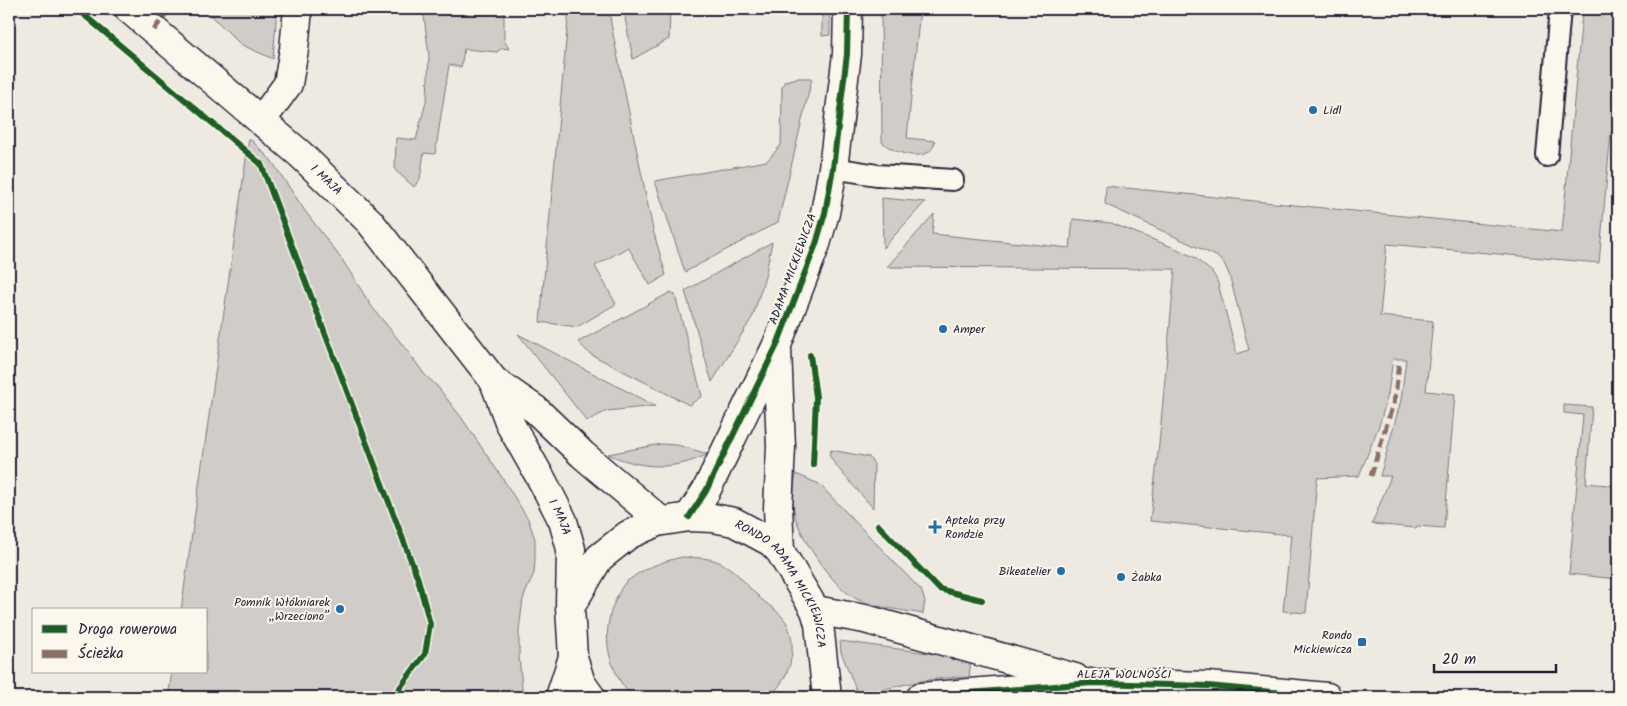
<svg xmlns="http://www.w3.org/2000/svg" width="1627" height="706" font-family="Kalam,sans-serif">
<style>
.green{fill:#d0cdc9;stroke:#797882}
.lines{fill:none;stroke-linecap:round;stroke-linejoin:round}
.lane-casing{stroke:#22223b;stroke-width:24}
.street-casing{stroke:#22223b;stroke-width:31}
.secondary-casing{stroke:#22223b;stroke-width:31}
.lane{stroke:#fbf7ec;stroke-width:20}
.street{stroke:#fbf7ec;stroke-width:28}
.secondary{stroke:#fbf7ec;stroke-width:28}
.quiet{stroke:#8d6e63;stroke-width:5;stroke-dasharray:10 5;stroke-linecap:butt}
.cycleway-casing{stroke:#fbf7ec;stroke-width:9}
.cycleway{stroke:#1b5e20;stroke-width:6}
.poi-dot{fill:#1f6fb2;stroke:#fbf7ec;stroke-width:2}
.labels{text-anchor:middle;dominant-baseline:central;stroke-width:4;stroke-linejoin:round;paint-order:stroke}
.poi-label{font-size:12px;fill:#22223b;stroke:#fbf7ec;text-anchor:start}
.street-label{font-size:12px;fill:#22223b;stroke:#fbf7ec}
</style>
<rect width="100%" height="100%" fill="#eeeae2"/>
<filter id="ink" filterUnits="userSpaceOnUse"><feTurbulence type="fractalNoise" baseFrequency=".02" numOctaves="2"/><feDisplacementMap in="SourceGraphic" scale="10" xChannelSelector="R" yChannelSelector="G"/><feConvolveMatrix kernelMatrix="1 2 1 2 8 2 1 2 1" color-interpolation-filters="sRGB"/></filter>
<g filter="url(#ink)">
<path class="green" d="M 205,9 L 277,9 L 273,59 L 240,44 Z
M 416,9 L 504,9 L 504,40 L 509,49 L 502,48 L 497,52 L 464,49 L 461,67 L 449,65 L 435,154 L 424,153 L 420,179 L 414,187 L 395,170 L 396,138 L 416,140 L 427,98 L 429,56 L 424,16 Z
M 569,9 L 609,9 L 612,29 L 653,230 L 666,275 L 650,285 L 628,247 L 595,266 L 616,304 L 577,327 L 540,322 Z
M 630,9 L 670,9 L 669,39 L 633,59 L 625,18 Z
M 822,9 L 830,9 L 830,35 L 822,36 Z
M 881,9 L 920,9 L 907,138 L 935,141 C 931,165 894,154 882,142 Z
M 1601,9 L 1618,9 L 1618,60 L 1616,83 L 1618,83 L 1618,132 L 1611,132 L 1599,263 L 1387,244 L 1380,316 L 1433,321 L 1426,391 L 1455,394 L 1444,528 L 1417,526 L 1416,528 L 1372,524 L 1391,476 L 1380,476 L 1401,400 L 1406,359 L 1393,359 L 1388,394 L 1380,423 L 1359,476 L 1317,478 L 1306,613 L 1283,611 L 1291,535 L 1150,521 L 1159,444 L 1175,269 L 887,267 L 934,214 L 932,234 L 1070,248 L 1073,219 L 1111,223 L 1177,249 L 1194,257 L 1212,272 L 1217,280 L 1237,354 L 1249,350 L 1229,274 L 1224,263 L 1216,256 L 1105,204 L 1106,186 L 1562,232 L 1582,14 L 1600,15 Z
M 797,78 L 812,78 L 778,222 L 685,272 L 655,181 L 767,161 L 781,145 L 782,86 L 785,81 Z
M 249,138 L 271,160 L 305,211 L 343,261 L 372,307 L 406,349 L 425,375 L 437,386 L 461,417 L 503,479 L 528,519 L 535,539 L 535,560 L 534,573 L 523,599 L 519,630 L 519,657 L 523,697 L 168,697 L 172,672 L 206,672 L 206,610 L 181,610 Z
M 882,198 L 925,202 L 883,248 Z
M 772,242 L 765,277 L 753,316 L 712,382 L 685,291 Z
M 671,292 L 675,295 L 702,396 L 689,405 L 590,354 L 578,342 Z
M 518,334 L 655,406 L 607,411 L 587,421 Z
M 1564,405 L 1592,407 L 1586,483 L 1618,486 L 1618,579 L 1569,574 L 1583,415 L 1564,413 Z
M 661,444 L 677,445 L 708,454 C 675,471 641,469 608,454 Z
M 831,450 L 869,457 L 874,464 L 873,508 L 837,467 L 829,455 Z
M 796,474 L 819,484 L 921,590 L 925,601 L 923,614 C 902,610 879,608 859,600 C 835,590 804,544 796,519 C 791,505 794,488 796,474 Z
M 682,557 C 696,558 711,557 723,564 C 737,571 746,585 757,595 C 765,604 782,612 787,624 C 799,650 789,679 769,697 L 632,697 C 608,670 600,635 615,601 C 618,596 620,589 624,584 C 641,569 660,562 682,557 Z
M 840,641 L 971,659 L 969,677 C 931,677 896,685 859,697 L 841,652 Z"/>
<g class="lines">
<g class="lane-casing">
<path id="lane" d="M 1547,156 L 1560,9
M 833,168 L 877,175 L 953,180"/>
</g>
<g class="street-casing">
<path id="street" d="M 261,121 L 288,84 L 294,49 L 298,9
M 777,349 L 781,447 L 778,508 L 780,551
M 689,517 L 706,491 L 777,345 L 816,244 L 825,213 L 833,168 L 847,54 L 848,9"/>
</g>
<g class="secondary-casing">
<g id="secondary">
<path id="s1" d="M 129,9 L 300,154 L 370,222 L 494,381 L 510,424 L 543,482 L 563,521 L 571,549 L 570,607 L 573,657 L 581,683 L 591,697"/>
<path d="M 494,381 L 536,410 L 583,455 L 661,521"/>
<path id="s2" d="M 572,604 L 599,558 L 628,535 L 657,522 L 689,517 L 713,518 L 734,522 L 771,542 L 780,551 L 815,610 L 819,624 L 827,697"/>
<path d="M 815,610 L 865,619 L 1075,678"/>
<path d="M 560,697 L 573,657"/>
<path d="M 921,697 L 1092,683 L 1208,686 L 1327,697"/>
</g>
</g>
<use href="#lane" class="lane"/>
<use href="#street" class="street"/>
<use href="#secondary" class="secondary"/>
<path class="quiet" d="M 154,30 L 169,9
M 1371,476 L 1395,397 L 1399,362"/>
<g class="cycleway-casing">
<path id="cycleway" d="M 77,9 L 261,164 L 418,579 L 430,624 L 425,654 L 393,697
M 810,355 L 816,397 L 813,465
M 689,517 L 706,491 L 777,345 L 816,244 L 825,213 L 833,168 L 847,54 L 848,9
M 878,525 L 939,589 L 982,600
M 921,697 L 1092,683 L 1208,686 L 1327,697"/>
</g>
<use href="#cycleway" class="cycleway"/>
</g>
</g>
<g class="poi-dot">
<circle cx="1313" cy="110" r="5"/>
<circle cx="943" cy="329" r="5"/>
<path d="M932.5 519.5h5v5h5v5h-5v5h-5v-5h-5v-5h5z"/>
<circle cx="1061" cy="571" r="5"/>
<circle cx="1121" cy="577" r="5"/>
<circle cx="340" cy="609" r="5"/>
<rect x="1357" y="637" width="10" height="10" rx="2.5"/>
</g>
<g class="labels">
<g class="poi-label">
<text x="1323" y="110">Lidl</text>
<text x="953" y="329">Amper</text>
<text x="945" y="520">Apteka przy<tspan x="945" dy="14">Rondzie</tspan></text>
<text x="1051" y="571" text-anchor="end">Bikeatelier</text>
<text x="1131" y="577">Żabka</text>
<text x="330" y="602" text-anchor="end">Pomnik Włókniarek<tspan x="330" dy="14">„Wrzeciono”</tspan></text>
<text x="1352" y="635" text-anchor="end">Rondo<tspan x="1352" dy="14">Mickiewicza</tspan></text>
</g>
<g class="street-label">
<text stroke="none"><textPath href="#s1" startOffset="261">1 MAJA</textPath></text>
<text transform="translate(793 269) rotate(-70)">ADAMA MICKIEWICZA</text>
<text stroke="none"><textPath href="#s1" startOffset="675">1 MAJA</textPath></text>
<text stroke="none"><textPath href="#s2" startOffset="282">RONDO ADAMA MICKIEWICZA</textPath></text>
<text x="1124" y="674">ALEJA WOLNOŚCI</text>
</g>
</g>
<rect width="1627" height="706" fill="none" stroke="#fbf7ec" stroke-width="30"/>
<rect x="15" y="15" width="1597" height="676" fill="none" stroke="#22223b" stroke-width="2" filter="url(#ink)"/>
<rect x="32" y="608" width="175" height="65" fill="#fbf7ec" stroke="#a4a2a5"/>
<rect x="42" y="625" width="25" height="8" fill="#1b5e20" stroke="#a4a2a5"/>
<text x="78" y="634" font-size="15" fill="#22223b">Droga rowerowa</text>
<rect x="42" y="650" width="25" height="8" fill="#8d6e63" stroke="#a4a2a5"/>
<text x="78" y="658" font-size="15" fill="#22223b">Ścieżka</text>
<path d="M1434 664v8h122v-8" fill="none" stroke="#22223b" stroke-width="2.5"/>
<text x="1442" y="664" font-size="15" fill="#22223b" stroke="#fbf7ec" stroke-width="4" paint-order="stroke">20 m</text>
</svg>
